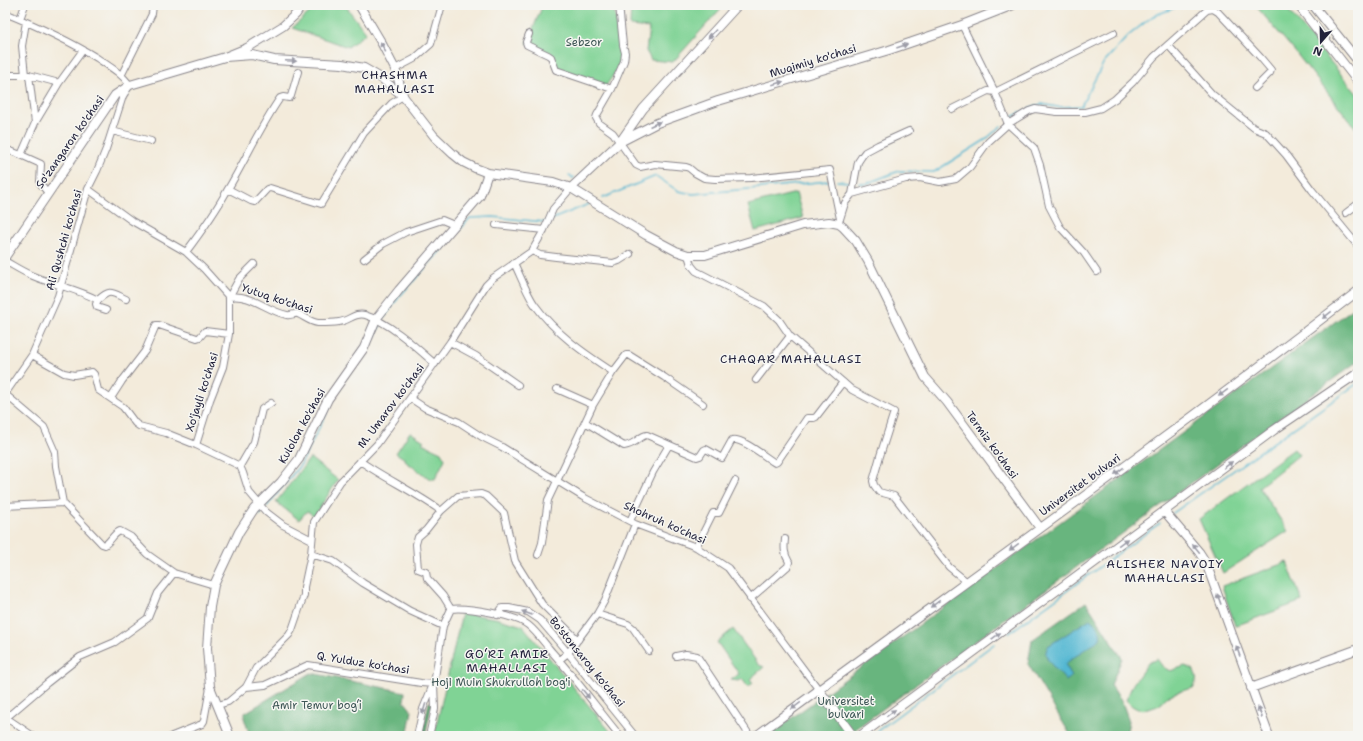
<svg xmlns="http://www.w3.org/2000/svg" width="1363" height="741" font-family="'Shantell Sans',sans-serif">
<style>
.green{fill:#80d395;stroke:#517a68}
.forest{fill:#68b57e;stroke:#456c5c}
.water{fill:#53b7d2;stroke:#3a6c86}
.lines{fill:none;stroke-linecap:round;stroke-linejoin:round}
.stream{stroke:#53b7d2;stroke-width:1.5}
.minor-casing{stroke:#8a868b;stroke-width:8}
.major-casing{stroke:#8a868b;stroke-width:10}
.minor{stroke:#fff;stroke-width:6}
.major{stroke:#fff;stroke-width:8}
.oneway{fill:#9c9ca7}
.labels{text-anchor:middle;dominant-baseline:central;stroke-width:3;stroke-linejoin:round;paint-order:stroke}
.park-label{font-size:11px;fill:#3e5756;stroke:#f6f6f2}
.street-label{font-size:11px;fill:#22223b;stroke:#f6f6f2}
.neighbourhood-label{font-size:12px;letter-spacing:1px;fill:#22223b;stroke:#f6f6f2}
</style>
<rect width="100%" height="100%" fill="#f6f6f2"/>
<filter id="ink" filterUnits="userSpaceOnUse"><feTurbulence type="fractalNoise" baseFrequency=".025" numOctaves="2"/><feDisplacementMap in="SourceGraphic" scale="8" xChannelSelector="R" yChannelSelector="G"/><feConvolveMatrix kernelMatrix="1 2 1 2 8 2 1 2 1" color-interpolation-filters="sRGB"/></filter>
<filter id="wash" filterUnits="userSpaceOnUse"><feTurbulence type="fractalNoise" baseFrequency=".012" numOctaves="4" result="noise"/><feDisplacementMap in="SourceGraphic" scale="16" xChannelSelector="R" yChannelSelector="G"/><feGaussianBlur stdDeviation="0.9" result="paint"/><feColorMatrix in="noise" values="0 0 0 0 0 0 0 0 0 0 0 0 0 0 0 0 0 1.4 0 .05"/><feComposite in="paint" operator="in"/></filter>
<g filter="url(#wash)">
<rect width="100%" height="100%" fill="#f3ebdb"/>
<path class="green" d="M 318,5 L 345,5 L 366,33 L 348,47 L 292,28 Z
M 541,5 L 608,5 L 614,8 L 622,57 L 617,70 L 605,87 L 557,71 L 551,53 L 527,43 L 542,7 Z
M 631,5 L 724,5 L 673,62 L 651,60 L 646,51 L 649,28 L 630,26 Z
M 1255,5 L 1284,5 L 1358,95 L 1358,131 L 1296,53 Z
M 796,193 L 803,218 L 755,231 L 748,205 Z
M 410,432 L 424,441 L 422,443 L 441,452 L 445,459 L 435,479 L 430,479 L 406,462 L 405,459 L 396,453 Z
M 1294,449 L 1299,455 L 1259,487 L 1288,531 L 1223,573 L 1199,519 Z
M 310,458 L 338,480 L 314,516 L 307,511 L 299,520 L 276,502 Z
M 1287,562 L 1302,601 L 1235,626 L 1222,586 Z
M 462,613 L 495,618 L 523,626 L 614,736 L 434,736 Z
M 733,629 L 759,665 L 764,667 L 750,679 L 753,683 L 748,687 L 742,679 L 739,681 L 731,680 L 739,674 L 717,642 Z
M 1157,659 L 1163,667 L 1170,671 L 1185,666 L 1193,669 C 1197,676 1198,680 1193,688 C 1180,692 1167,692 1160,705 C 1145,711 1137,713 1126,700 L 1133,684 L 1148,663 Z"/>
<path class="forest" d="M 1358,305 L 1358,361 L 846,736 L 767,736 Z
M 1086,602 L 1122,658 L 1111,685 L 1122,702 L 1129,721 L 1126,736 L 1071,736 L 1028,664 L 1032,640 Z
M 311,673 L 405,692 L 404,701 L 412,711 L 407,736 L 250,736 L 244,718 L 245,713 Z
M 429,702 L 432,703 L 425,736 L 422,736 Z"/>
<path class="water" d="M 1090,619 C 1097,625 1102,630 1100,639 L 1088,647 L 1065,664 L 1072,676 L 1066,681 C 1061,674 1047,662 1046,655 C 1045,652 1047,649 1048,646 Z"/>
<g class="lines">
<path class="stream" d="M 1029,108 L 1042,104 L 1057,107 L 1081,106 L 1104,62 L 1128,36 L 1153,16 L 1174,8 L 1179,5
M 1012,117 L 1024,111
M 569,176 L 573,178 L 574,177
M 837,181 L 850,182
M 859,183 L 865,184 L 899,171 L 934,172 L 985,140 L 1001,126
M 603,198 L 656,176 L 678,191 L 693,194 L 760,188 L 828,181
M 550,220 L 589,204
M 382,320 L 399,297 L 470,218 L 493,217 L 545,222
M 368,349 L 381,324
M 267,506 L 301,464 L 335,396
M 1173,513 L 1358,383
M 260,515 L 261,513
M 1009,633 L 1160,523
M 876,732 L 994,644"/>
</g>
</g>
<g filter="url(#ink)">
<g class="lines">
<g class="minor-casing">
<path id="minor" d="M 619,5 L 623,45 L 625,53 L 624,61 L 612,89 L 597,115 L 596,118 L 599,123 L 613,133 L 636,165 L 640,167 L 655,164 L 686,167 L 689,168 L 695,173 L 704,178 L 715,179 L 751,178 L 830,170 L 840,219
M 5,13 C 37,26 68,40 97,58 C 110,67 120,72 130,85 L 123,96 L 106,149 L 97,171 L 88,189 L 58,296 L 32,355 L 5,394
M 20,19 L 25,5
M 962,25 L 995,92 L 1008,124 L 1034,148 L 1040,165 L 1049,206 L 1060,227 L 1084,253 L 1097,272
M 529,34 L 526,42 L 527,45 L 548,55 L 551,57 L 556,70 L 612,89
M 1168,45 L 1212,94 L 1254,128 L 1266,133 L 1286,155 L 1312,190 L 1358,246
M 395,69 L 414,59 L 431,44 L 442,5
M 122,74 L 152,14 L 153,5
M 5,75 L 29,75 L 59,83
M 25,75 L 22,46 L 26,22
M 29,75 L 35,123
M 952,109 L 988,91 L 995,92 L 1114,33
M 112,131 L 151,141
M 5,149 L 21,155 L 35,123 L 59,83 L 83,50
M 21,155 L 41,164 L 40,183 L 48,193
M 88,189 L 132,221 L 186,252 L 204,269 L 229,297 C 251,293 266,311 287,315 C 291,316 294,313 298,314 C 305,317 310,322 318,323 C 324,323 333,323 339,322 C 349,321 355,312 365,315 C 389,322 416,347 435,364
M 228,189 L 251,201 L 255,202 L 267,189 L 270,188 L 321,204 L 364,133 L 392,103 L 403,96
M 852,194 L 906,179 L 920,178 L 940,182 L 956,179 L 970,167 L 988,142 L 1008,124 L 1029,111 L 1035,109 L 1057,112 L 1085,112 L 1101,108 L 1115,99 L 1133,82 L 1154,57 L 1207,10 L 1213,9 L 1218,12 L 1260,57 L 1271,70 L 1270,73 L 1255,88
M 1346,213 L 1358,204
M 840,219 L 845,203 L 852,194 L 858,162 L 862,156 L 865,152 L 878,145 L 909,131
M 496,225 L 544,230
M 532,251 L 540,255 L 556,257 L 613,263 L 619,261 L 630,254
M 186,252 C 201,232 216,211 228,189 C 246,159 260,127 280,98 L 283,97 L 289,98 L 291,96 L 298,72
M 688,255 L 691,265 L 696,271 L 764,306 L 779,320 L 790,336 L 852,390 L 894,412 L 880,456 L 873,481 L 874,485 L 879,492 L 894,496 L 949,567 L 966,581
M 364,259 L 383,244 L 406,232 L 442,220 L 454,225
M 5,261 C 14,266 23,272 33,276 C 54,285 78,289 98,300 L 96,304 L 97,307 L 106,310
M 514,263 C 520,275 528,296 535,305 C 556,334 584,353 613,372 L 593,405 L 548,500 L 542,543 L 538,555
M 98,300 C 110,289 111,292 126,299
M 450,342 L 476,356 L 518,385
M 32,355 L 64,373 L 74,375 L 92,372 L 94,374 L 98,390 L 123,407 L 135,423 L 139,426 L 166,433 L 196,445 L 240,466 L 243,473 L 249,492 L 266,512 L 283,525 L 312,540
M 613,372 L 626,355 L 629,355 L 664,377 L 703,404
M 756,380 L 790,336
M 557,389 L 593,405
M 5,394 L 44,427 L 55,452 L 56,466 L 63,503 L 102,544 L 105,545 C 111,541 113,534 120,531 L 131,537 L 147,554 L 174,573 L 214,585
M 111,398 L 122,381 L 145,351 L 156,325 L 159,325 L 197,338 L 200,337 L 205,331 L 229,334
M 410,398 L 425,408 L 459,422 L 482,437 L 502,447 L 583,497 L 635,524 L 696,547 L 728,568 L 819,690
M 585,422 L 624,446 C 637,444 639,436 647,435 L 697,457 L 700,456 L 704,450 L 706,449 L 722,458 L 732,440 C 743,438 765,457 775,463 L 777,462 L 807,418 L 814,418 L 816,417 L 843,382
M 196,445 L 210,400 L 223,367 L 229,334 L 229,297 L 239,279 L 254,264
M 360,461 C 386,479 415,492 441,511
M 240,466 L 254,442 L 262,409 L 271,403
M 5,506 L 63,503
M 630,521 L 653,472 L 669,445
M 696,547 L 713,513 L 719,513 L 735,481
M 311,554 L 333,561 L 363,583 L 410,611 L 443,626
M 750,599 L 788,566 L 789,562 C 784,554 784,548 785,539
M 451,609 L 443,596 L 427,578 L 426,572 L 418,569 L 416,544 L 418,537 L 426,530 L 441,511 L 458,496 L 481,494 L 486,496 L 504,513 L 515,561 L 542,604 L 578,640
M 451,609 C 467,607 515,615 528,625 C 537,632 545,644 552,652 C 576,679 597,708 620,736
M 597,614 L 628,624 L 633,628 L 649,651
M 497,615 L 502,608 L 509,608 L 528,612 L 540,620 L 568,653 L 635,736
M 676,656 L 686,654 L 697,656 L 750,736
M 559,660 L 568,653 L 597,614 L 605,600 L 635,524
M 246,687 L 265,685 L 308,665 L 421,683 L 434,684
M 218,705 L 228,702 L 246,687 L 256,668 L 289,635 L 292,630 L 304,595 L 304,587 L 311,554 L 314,522 L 340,482 L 377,444 L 410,398 L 450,342 L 486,285 L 493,278 L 532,251 L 544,230 L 553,209 L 571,188
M 5,717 L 33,736
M 6,718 L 47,683 L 80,657 L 115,642 L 148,618 L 158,593 L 174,573
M 172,736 L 202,724 L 204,721 L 210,688
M 417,736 L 423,709 L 432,687
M 429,736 L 435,709 L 434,684 L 443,626 L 451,609"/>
</g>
<g class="major-casing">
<path id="major" d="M 359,5 L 381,42 L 395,69 L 403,95
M 1298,5 L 1358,82
M 1313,5 L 1358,61
M 225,57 L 252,55 L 274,60 L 342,64 L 364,68 L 381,78 L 403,96 L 434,136 L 453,154 L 463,162 L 475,168 L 488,173 L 553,182 L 571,188 L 646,235 L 676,251 L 688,255 L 705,255 L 803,225 L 829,222 L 839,224 L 843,227 L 856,241 L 868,261 L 925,377 L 947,402 L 1040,528
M 620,142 L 657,123 L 718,101 L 889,50 L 962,25 L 1013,5
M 571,188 L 620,142 L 643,109 L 738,5
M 5,257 L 115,95 L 130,85 L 225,57 L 247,48 L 283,26 L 296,14 L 302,5
M 1165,512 L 1199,552 L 1206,563 L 1269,736
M 1251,688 L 1358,649
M 819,690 L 853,736
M 230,736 L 210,687 L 207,648 L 210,607 L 214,585 L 239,532 L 254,509 L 281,482 L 299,459 L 328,399 L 364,348 L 376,319 L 399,290 L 480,196 L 488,173
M 756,736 C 957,588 1160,444 1358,291
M 860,736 L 1274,430 L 1358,373"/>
</g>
<use href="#minor" class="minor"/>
<use href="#major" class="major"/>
</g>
<defs><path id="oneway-solid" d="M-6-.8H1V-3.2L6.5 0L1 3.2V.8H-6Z"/></defs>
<g class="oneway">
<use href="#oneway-solid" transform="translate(712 34) rotate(133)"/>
<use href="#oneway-solid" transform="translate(902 46) rotate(-19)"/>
<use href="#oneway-solid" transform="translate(383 47) rotate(-117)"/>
<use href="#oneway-solid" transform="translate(291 61) rotate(2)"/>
<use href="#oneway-solid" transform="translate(778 83) rotate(-16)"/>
<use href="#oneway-solid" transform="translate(655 124) rotate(-24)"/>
<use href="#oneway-solid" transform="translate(1327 315) rotate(142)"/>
<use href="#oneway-solid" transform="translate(1223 393) rotate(144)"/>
<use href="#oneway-solid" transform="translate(1228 465) rotate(-37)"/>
<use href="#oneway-solid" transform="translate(1119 471) rotate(142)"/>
<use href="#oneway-solid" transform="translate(1123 542) rotate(-36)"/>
<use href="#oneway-solid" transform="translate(1014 547) rotate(144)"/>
<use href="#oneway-solid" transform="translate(1196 548) rotate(-129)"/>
<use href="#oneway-solid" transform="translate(1219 599) rotate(-110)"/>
<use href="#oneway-solid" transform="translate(935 604) rotate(144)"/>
<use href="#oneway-solid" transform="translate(527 613) rotate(-159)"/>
<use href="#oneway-solid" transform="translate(996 636) rotate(-36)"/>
<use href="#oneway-solid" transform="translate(1238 651) rotate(-110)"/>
<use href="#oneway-solid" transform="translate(586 694) rotate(51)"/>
<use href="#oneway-solid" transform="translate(796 706) rotate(144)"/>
<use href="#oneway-solid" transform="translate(424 709) rotate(107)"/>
<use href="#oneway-solid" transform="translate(1260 712) rotate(-111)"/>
<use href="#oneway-solid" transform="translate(891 713) rotate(-37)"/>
</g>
</g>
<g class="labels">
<g class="park-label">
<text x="584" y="42">Sebzor</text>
<text x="501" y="682">Hoji Muin Shukrulloh bog'i</text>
<text x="846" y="701">Universitet<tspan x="846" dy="13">bulvari</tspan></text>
<text x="317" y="705">Amir Temur bog‘i</text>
</g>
<g class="street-label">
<text transform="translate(813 61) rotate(-17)">Muqimiy ko'chasi</text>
<text transform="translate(70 142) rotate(-55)">So'zangaron ko'chasi</text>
<text transform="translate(64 240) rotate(-74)">Ali Qushchi ko'chasi</text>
<text transform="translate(277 299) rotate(18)">Yutuq ko'chasi</text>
<text transform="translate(202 392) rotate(-72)">Xo'jayli ko'chasi</text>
<text transform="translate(391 406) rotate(-53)">M. Umarov ko'chasi</text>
<text transform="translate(302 426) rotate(-61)">Kulolon ko'chasi</text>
<text transform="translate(992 445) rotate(54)">Termiz ko'chasi</text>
<text transform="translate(1080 485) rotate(-36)">Universitet bulvari</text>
<text transform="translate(665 523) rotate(24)">Shohruh ko'chasi</text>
<text transform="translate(587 662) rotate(51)">Bo'stonsaroy ko'chasi</text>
<text transform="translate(363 663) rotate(9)">Q. Yulduz ko'chasi</text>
</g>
<g class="neighbourhood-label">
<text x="395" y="75">CHASHMA<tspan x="395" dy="14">MAHALLASI</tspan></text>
<text x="791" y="359">CHAQAR MAHALLASI</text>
<text x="1165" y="564">ALISHER NAVOIY<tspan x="1165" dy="14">MAHALLASI</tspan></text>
<text x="507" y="654">GO‘RI AMIR<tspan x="507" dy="14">MAHALLASI</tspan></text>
</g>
</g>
<rect width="1363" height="741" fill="none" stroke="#f6f6f2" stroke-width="20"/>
<g transform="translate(1321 42) rotate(200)" stroke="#f6f6f2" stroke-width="3" paint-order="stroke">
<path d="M0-3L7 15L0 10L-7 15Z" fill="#22223b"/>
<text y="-6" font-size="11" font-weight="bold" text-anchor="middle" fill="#22223b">N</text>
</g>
</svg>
